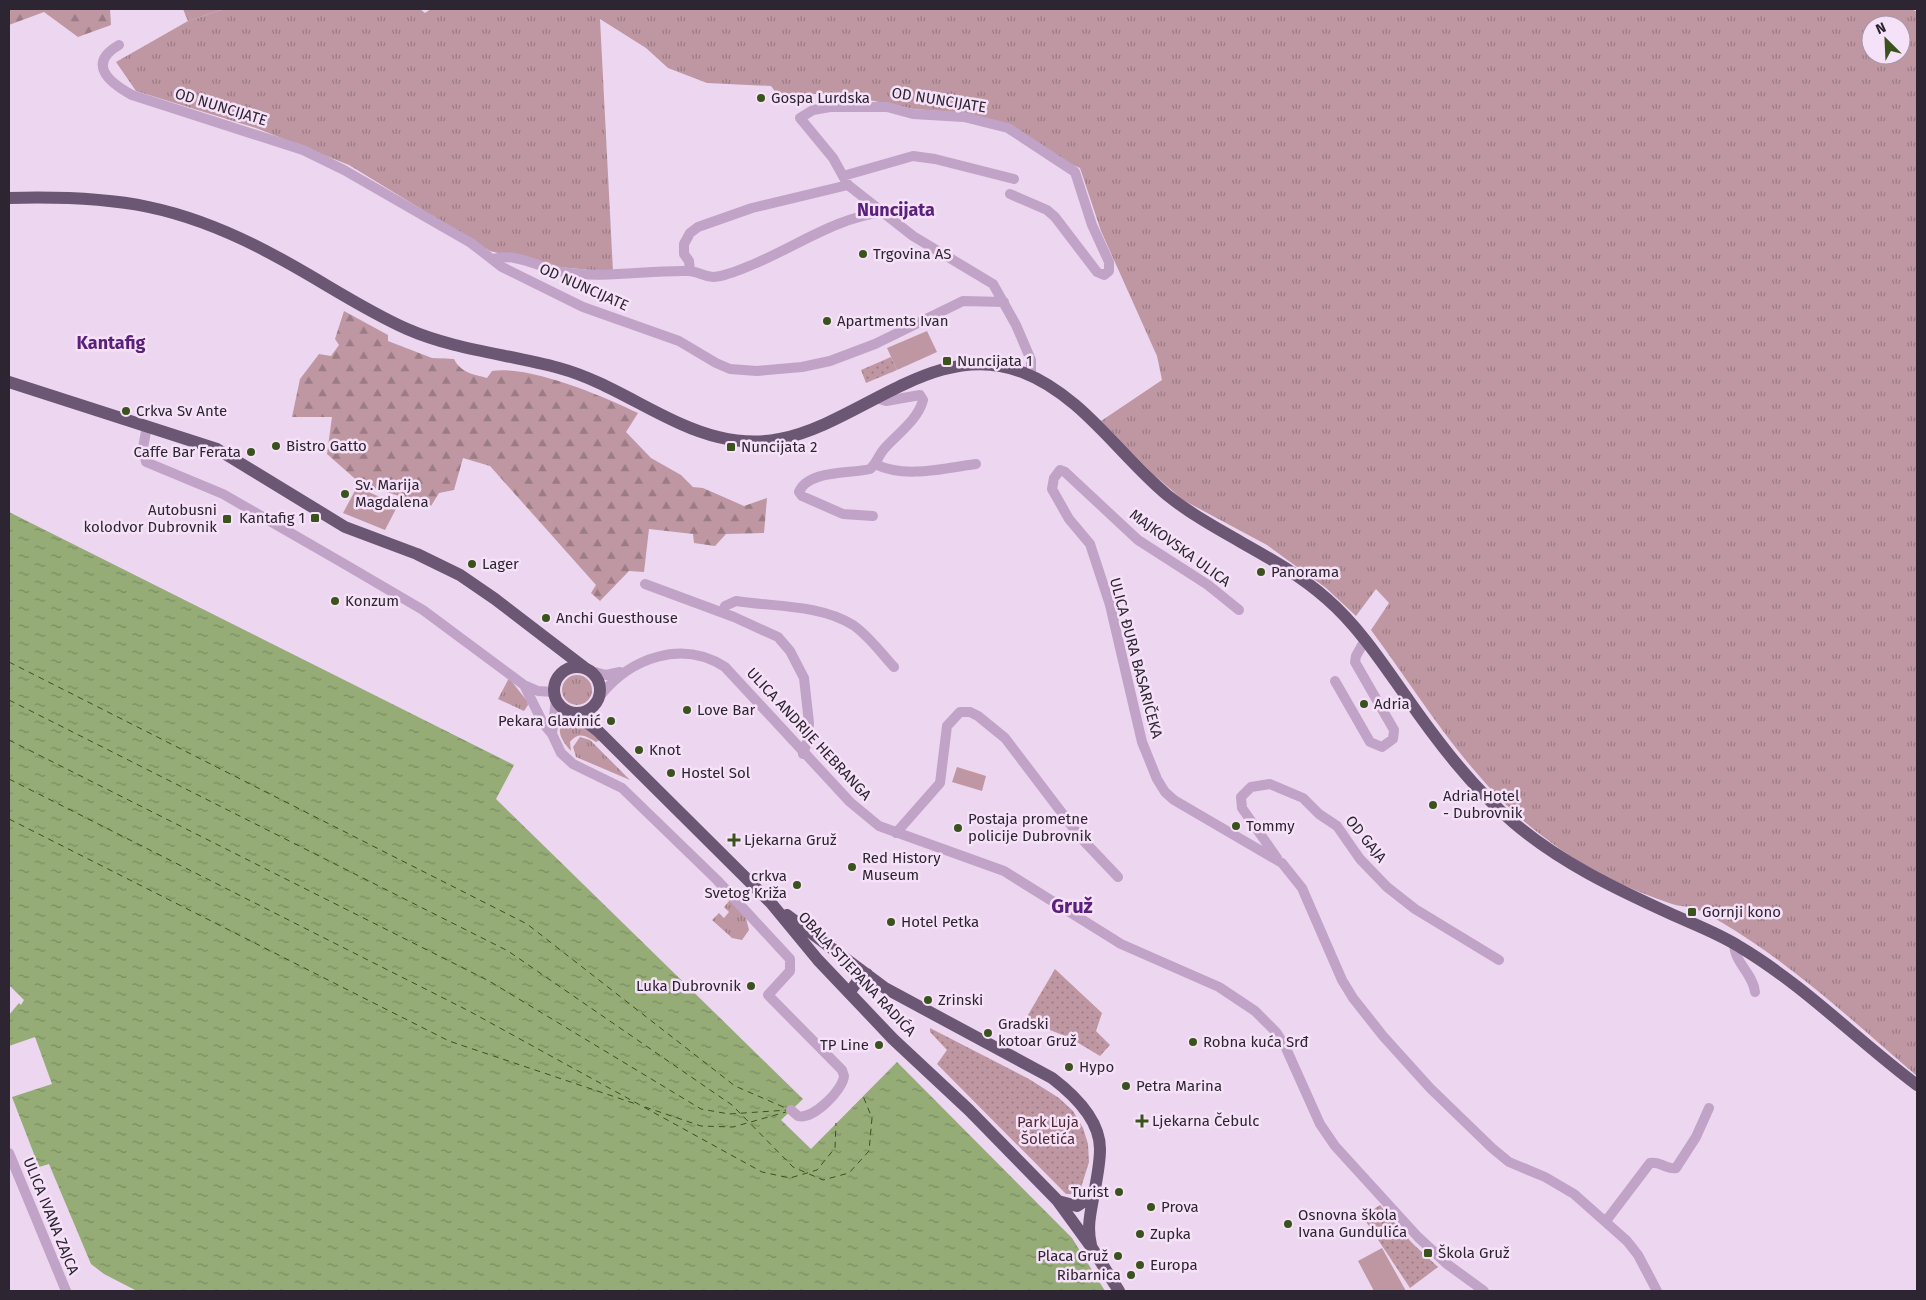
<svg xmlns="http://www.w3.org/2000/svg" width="1926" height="1300" font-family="'Fira Sans',sans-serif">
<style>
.grass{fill:url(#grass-tufts);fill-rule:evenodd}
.forest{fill:url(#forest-firs)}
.park{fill:url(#park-dots)}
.pitch{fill:#be97a2}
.water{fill:url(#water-ripples)}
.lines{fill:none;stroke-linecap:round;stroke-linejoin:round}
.ferry{stroke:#3a521c;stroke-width:1;stroke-dasharray:6 5;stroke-linecap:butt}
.minor{stroke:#c1a3c7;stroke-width:10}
.major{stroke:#6b5674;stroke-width:12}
.poi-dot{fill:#3a521c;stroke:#f6e2f8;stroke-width:2}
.labels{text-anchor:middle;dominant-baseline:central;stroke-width:5;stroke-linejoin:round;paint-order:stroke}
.poi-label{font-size:15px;fill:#2e2532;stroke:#f6e2f8;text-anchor:start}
.street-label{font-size:15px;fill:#2e2532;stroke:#f6e2f8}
.park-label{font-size:15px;fill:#4f2933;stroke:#f6e2f8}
.quarter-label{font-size:18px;font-weight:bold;fill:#5a207e;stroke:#f6e2f8}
.district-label{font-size:20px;font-weight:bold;fill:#5a207e;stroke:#f6e2f8}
</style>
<defs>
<pattern id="grass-tufts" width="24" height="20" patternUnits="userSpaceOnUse" patternTransform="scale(1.25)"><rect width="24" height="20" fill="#be97a2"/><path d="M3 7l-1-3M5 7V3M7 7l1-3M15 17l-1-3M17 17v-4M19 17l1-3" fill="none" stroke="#9b7b85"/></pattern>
<pattern id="forest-firs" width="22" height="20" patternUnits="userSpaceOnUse" patternTransform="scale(1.25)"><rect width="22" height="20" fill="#be97a2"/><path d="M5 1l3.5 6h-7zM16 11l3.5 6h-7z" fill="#9b7b85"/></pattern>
<pattern id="park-dots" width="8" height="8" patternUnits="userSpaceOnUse" patternTransform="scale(1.25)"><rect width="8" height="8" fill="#be97a2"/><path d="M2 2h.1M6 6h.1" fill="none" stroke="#9b7b85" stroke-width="1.8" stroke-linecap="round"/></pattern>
<pattern id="water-ripples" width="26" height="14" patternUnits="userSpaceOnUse" patternTransform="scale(1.25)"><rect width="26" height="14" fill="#95ac76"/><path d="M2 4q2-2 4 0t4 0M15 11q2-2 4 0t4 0" fill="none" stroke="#7a8c61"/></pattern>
</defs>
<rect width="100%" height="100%" fill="#edd6f0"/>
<path class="grass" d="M 224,9 L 420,9 L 425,13 L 431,9 L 1912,9 L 1917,12 L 1917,1076 C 1855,1023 1792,964 1721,922 C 1712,917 1700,910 1690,907 C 1684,906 1678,906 1672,904 C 1627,889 1582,867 1545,838 C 1471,783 1425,703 1371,630 L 1389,603 L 1376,589 L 1356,616 L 1326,588 L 1267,545 L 1183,500 L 1153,474 L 1101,421 L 1162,380 L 1157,356 L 1101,231 L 1080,168 L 1068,163 L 1028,136 L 965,113 L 914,109 L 839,94 L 807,94 L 799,99 L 777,94 L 771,86 L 707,83 L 668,68 L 646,48 L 600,19 L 613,272 L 558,267 L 490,251 L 349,165 L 256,128 L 136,91 L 116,62 L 188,21 ZM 1871,25 L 1901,25 L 1901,55 L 1871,55 Z
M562 690a15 15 0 1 1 30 0a15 15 0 1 1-30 0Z
M 509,678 L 527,701 L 528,705 L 524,711 L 498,699 Z
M 575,716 L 600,740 L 596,742 C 586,736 579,731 570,742 L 571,751 C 562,741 555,731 564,719 Z
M 580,737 L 590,740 L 630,780 L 576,757 L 573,747 Z
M 730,900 L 746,918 L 749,930 L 742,940 L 732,938 L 712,920 L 719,913 L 724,918 L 729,912 L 724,907 Z"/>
<path class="forest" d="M 9,9 L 110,9 L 111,25 L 78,37 L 44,12 L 9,25 Z
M 183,9 L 224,9 L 188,21 Z
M 344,311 L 388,335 L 388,341 L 432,358 L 454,359 C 461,373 473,374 487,378 L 492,371 C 530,365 603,396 638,413 L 626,432 L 651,458 L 681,475 L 693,487 L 703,488 L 744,506 L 767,498 L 764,533 L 726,534 L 715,546 L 694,543 L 693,534 L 649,529 L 644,572 L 629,571 L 600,601 L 591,593 L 596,585 L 490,466 L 463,458 L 454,490 L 439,493 L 431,506 L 361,484 L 327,454 L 332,417 L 292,417 L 300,379 L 319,354 L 331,356 L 339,345 L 335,339 Z"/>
<path class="park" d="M 891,357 L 897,370 L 866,383 L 861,370 Z
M 1055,969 L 1102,1013 L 1096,1031 L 1110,1045 L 1100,1056 L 1070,1038 L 1025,1020 Z
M 930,1028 L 1029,1079 L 1059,1098 L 1073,1111 L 1083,1128 L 1088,1144 L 1089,1162 L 1079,1194 L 1066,1194 L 937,1064 L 947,1050 L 930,1032 Z
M 1380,1205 L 1412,1243 L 1438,1267 L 1410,1288 L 1363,1217 Z"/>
<path class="pitch" d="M 927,331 L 937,352 L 897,370 L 887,348 Z
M 357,487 L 398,505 L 385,530 L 343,513 Z
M 957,767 L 986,776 L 982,791 L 952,782 Z
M 1382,1248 L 1406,1291 L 1374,1291 L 1358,1261 Z"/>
<path class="water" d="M 9,512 L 514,765 L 496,799 L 803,1099 L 781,1120 L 811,1149 L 897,1062 L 1072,1238 L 1105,1291 L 137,1291 L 104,1274 L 91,1264 L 49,1164 L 39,1167 L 12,1097 L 52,1084 L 35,1037 L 9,1046 L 9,1015 L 19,1003 L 21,1005 L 24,1000 L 9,985 Z"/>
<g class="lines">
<path class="ferry" d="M 9,662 L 527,924 L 735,1086 L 788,1109
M 9,700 L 508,951 L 732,1105 L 793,1167 L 823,1180 L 849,1173 L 869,1151 L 872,1118 L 863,1096
M 9,740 L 489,981 L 701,1109 L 729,1114 L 788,1110
M 9,779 L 469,1011 L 762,1172 L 790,1178 L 817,1170 L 835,1148 L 836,1123
M 9,819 L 449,1041 L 636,1104
M 645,1107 L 701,1126 L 733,1127 L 786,1112"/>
<path class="minor" d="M 119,45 C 86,64 110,83 132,95 L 303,150 L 344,170 L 471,243 L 502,267 L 583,307 L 679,341 L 716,363 L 730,369 L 757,371 L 802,367 L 830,361 L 875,344 L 963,301 L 1004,302
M 843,176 L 913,156 L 935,159 L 1014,179
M 1010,194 L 1047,210 L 1055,217 L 1097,272 L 1104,275 L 1109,271 L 1109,262 L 1092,225 L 1075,172 L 1008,128 L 964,117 L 913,114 L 887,107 L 830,107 L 813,110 L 800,118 L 833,158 L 848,185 L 913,236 L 993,284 L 1016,325 L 1031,360 L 1031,375
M 493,259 C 516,252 540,268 563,272 C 605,279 646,270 688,271 C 697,271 705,277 714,277 C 727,276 742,269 754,264 C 797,246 837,217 884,212
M 690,271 L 689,261 L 684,254 L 684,244 L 690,233 L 698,227 L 752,208 L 848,185
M 147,426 L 143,448 L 146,462 L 223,494 L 341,562 L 423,610 L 524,685 L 538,691 L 554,692
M 875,464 C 905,479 945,468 976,464
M 873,516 L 843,514 L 802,496 L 799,492 C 808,470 849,474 870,469 C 877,463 878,456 884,449 C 897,434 918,420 923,400 L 920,395 L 886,401 L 876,398
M 645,584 L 734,617 L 778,637 L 790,651 L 804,678 L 809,723 L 808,739 L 803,754
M 1239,610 L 1208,585 L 1138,540 L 1065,472 L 1060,470 L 1054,478 L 1052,489 L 1069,519 L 1090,544 L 1110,605 L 1142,742 L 1157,779 L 1165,792 L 1174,800 L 1282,863 L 1302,888 L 1342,980 L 1353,998 L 1383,1036 L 1430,1088 L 1492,1148 L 1509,1162 L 1545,1177 L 1574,1194 L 1627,1241 L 1638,1255 L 1657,1291
M 723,613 L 725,606 L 736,601 C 774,607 819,604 853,625 C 869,636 881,653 894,667
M 591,671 L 606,675 L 620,672
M 1335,681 L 1370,742 L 1382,747 L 1393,739 L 1394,730 L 1355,662 L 1356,656 L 1365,640
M 524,685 L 543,723 L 552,734
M 600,696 C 630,658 682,639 725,667 L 850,802 L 879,826 L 1004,871 L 1121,944 L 1219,987 L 1255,1011 L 1276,1032 L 1285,1046 L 1320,1124 L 1335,1146 L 1418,1237 L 1447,1264 L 1484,1291
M 556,699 L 552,734 L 561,753 L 573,764 L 622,788 L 717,880 L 790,959 L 790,971 L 768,995 L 842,1070 L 844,1076 C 843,1090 813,1120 798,1116 L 791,1110
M 554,723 L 558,718 L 572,712
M 896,833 L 940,783 L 947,726 L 960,712 L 970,712 L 978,716 L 1005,738 L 1081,838 L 1118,877
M 1277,858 L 1242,808 L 1241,797 L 1251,787 L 1270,784 L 1303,798 L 1319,814 L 1337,826 L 1360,859 L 1387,887 L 1415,909 L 1499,960
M 1734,943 C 1734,963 1753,973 1755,992
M 9,1153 L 66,1291
M 1606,1221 L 1650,1163 C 1660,1161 1667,1170 1676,1168 L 1696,1137 L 1709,1108"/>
<path class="major" d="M 9,198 C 117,195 183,205 279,258 C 322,281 362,309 407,329 C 455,350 508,354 559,368 C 603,380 640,406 681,424 C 712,438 746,446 780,439 C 861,423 935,338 1022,372 C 1082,395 1119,455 1167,495 C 1217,535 1279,556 1327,599 C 1358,626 1381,661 1405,695 C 1437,741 1471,786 1514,823 C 1560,862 1614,888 1669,913 C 1693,924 1718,933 1740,947 C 1805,986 1857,1040 1917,1085
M 9,382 L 217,449 L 345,527 L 417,554 L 460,575 L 495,599 L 585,668
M554 690a23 23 0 1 1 46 0a23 23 0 1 1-46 0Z
M 575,713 L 598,731 L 771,903 L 818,960 L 893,1039 L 969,1110 L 1057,1200 L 1092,1248 L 1119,1291
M 787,915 L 885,988 L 1052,1078 C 1073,1094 1100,1120 1100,1149 C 1100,1165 1096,1183 1093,1199 C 1090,1215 1087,1229 1091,1245
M 849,993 L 860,978 L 867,974
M 1058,1201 L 1077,1206 L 1089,1198 L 1093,1191"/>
</g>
<g class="poi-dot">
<circle cx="761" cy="98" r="5"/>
<circle cx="863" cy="254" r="5"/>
<circle cx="827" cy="321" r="5"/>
<rect x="942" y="356" width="10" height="10" rx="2.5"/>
<circle cx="126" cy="411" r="5"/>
<circle cx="276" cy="446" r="5"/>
<rect x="726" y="442" width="10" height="10" rx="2.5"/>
<circle cx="251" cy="452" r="5"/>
<circle cx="345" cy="494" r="5"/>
<rect x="310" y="513" width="10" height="10" rx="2.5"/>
<rect x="222" y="514" width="10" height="10" rx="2.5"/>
<circle cx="472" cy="564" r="5"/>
<circle cx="1261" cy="572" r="5"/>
<circle cx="335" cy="601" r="5"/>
<circle cx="546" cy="618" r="5"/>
<circle cx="1364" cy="704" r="5"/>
<circle cx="687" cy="710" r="5"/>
<circle cx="611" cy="721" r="5"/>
<circle cx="639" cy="750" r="5"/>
<circle cx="671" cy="773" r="5"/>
<circle cx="1433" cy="805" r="5"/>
<circle cx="1236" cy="826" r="5"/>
<circle cx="958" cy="828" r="5"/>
<path d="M731.5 832.5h5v5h5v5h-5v5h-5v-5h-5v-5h5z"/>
<circle cx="852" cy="867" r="5"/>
<circle cx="797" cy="885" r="5"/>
<rect x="1687" y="907" width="10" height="10" rx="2.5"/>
<circle cx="891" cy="922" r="5"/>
<circle cx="751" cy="986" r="5"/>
<circle cx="928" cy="1000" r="5"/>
<circle cx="988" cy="1033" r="5"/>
<circle cx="1193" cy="1042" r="5"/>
<circle cx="879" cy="1045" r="5"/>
<circle cx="1069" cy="1067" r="5"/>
<circle cx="1126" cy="1086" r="5"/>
<path d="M1139.5 1113.5h5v5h5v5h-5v5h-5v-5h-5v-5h5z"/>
<circle cx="1119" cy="1192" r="5"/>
<circle cx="1151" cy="1207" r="5"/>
<circle cx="1288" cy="1224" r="5"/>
<circle cx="1140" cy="1234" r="5"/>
<rect x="1423" y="1248" width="10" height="10" rx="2.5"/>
<circle cx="1118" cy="1256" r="5"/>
<circle cx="1140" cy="1265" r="5"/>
<circle cx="1131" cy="1275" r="5"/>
</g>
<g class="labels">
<g class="poi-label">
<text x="771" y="98">Gospa Lurdska</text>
<text x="873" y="254">Trgovina AS</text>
<text x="837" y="321">Apartments Ivan</text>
<text x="957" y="361">Nuncijata 1</text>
<text x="136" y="411">Crkva Sv Ante</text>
<text x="286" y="446">Bistro Gatto</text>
<text x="741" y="447">Nuncijata 2</text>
<text x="241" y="452" text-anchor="end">Caffe Bar Ferata</text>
<text x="355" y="485">Sv. Marija<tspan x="355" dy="17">Magdalena</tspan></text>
<text x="217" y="510" text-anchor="end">Autobusni<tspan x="217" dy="17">kolodvor Dubrovnik</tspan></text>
<text x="305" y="518" text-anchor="end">Kantafig 1</text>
<text x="482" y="564">Lager</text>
<text x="1271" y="572">Panorama</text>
<text x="345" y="601">Konzum</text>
<text x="556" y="618">Anchi Guesthouse</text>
<text x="1374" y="704">Adria</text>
<text x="697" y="710">Love Bar</text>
<text x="601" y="721" text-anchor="end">Pekara Glavinić</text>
<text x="649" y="750">Knot</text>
<text x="681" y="773">Hostel Sol</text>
<text x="1443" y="796">Adria Hotel<tspan x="1443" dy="17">- Dubrovnik</tspan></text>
<text x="968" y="819">Postaja prometne<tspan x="968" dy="17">policije Dubrovnik</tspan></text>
<text x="1246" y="826">Tommy</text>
<text x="744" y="840">Ljekarna Gruž</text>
<text x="862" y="858">Red History<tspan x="862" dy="17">Museum</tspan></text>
<text x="787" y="876" text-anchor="end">crkva<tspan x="787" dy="17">Svetog Križa</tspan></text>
<text x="1702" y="912">Gornji kono</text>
<text x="901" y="922">Hotel Petka</text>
<text x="741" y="986" text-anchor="end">Luka Dubrovnik</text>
<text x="938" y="1000">Zrinski</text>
<text x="998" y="1024">Gradski<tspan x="998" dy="17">kotoar Gruž</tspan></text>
<text x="1203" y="1042">Robna kuća Srđ</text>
<text x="869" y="1045" text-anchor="end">TP Line</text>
<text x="1079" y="1067">Hypo</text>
<text x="1136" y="1086">Petra Marina</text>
<text x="1152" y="1121">Ljekarna Čebulc</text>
<text x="1109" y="1192" text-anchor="end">Turist</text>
<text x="1161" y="1207">Prova</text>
<text x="1298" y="1215">Osnovna škola<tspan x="1298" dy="17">Ivana Gundulića</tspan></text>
<text x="1150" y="1234">Zupka</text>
<text x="1438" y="1253">Škola Gruž</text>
<text x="1108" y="1256" text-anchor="end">Placa Gruž</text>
<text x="1150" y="1265">Europa</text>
<text x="1121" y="1275" text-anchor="end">Ribarnica</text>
</g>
<g class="street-label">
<text transform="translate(939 100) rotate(9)">OD NUNCIJATE</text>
<text transform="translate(221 107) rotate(17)">OD NUNCIJATE</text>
<text transform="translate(584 287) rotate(24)">OD NUNCIJATE</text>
<text transform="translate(1180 548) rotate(36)">MAJKOVSKA ULICA</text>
<text transform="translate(1136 658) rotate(75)">ULICA ĐURA BASARIČEKA</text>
<text transform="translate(809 734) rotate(47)">ULICA ANDRIJE HEBRANGA</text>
<text transform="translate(1366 839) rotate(51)">OD GAJA</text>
<text transform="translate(857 974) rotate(47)">OBALA STJEPANA RADIĆA</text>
<text transform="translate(51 1216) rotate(68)">ULICA IVANA ZAJCA</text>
</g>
<g class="park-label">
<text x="1048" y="1122">Park Luja<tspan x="1048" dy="17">Šoletića</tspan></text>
</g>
<g class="quarter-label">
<text x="896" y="210">Nuncijata</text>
<text x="111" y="343">Kantafig</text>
</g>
<g class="district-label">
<text x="1072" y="906">Gruž</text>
</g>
</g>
<rect width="1926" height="1300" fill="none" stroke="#2e2532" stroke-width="20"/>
<g transform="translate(1886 40) rotate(336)"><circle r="24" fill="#f6e2f8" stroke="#a696a9"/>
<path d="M0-4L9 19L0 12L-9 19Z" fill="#3a521c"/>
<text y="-8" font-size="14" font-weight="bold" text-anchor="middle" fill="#2e2532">N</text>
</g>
</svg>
